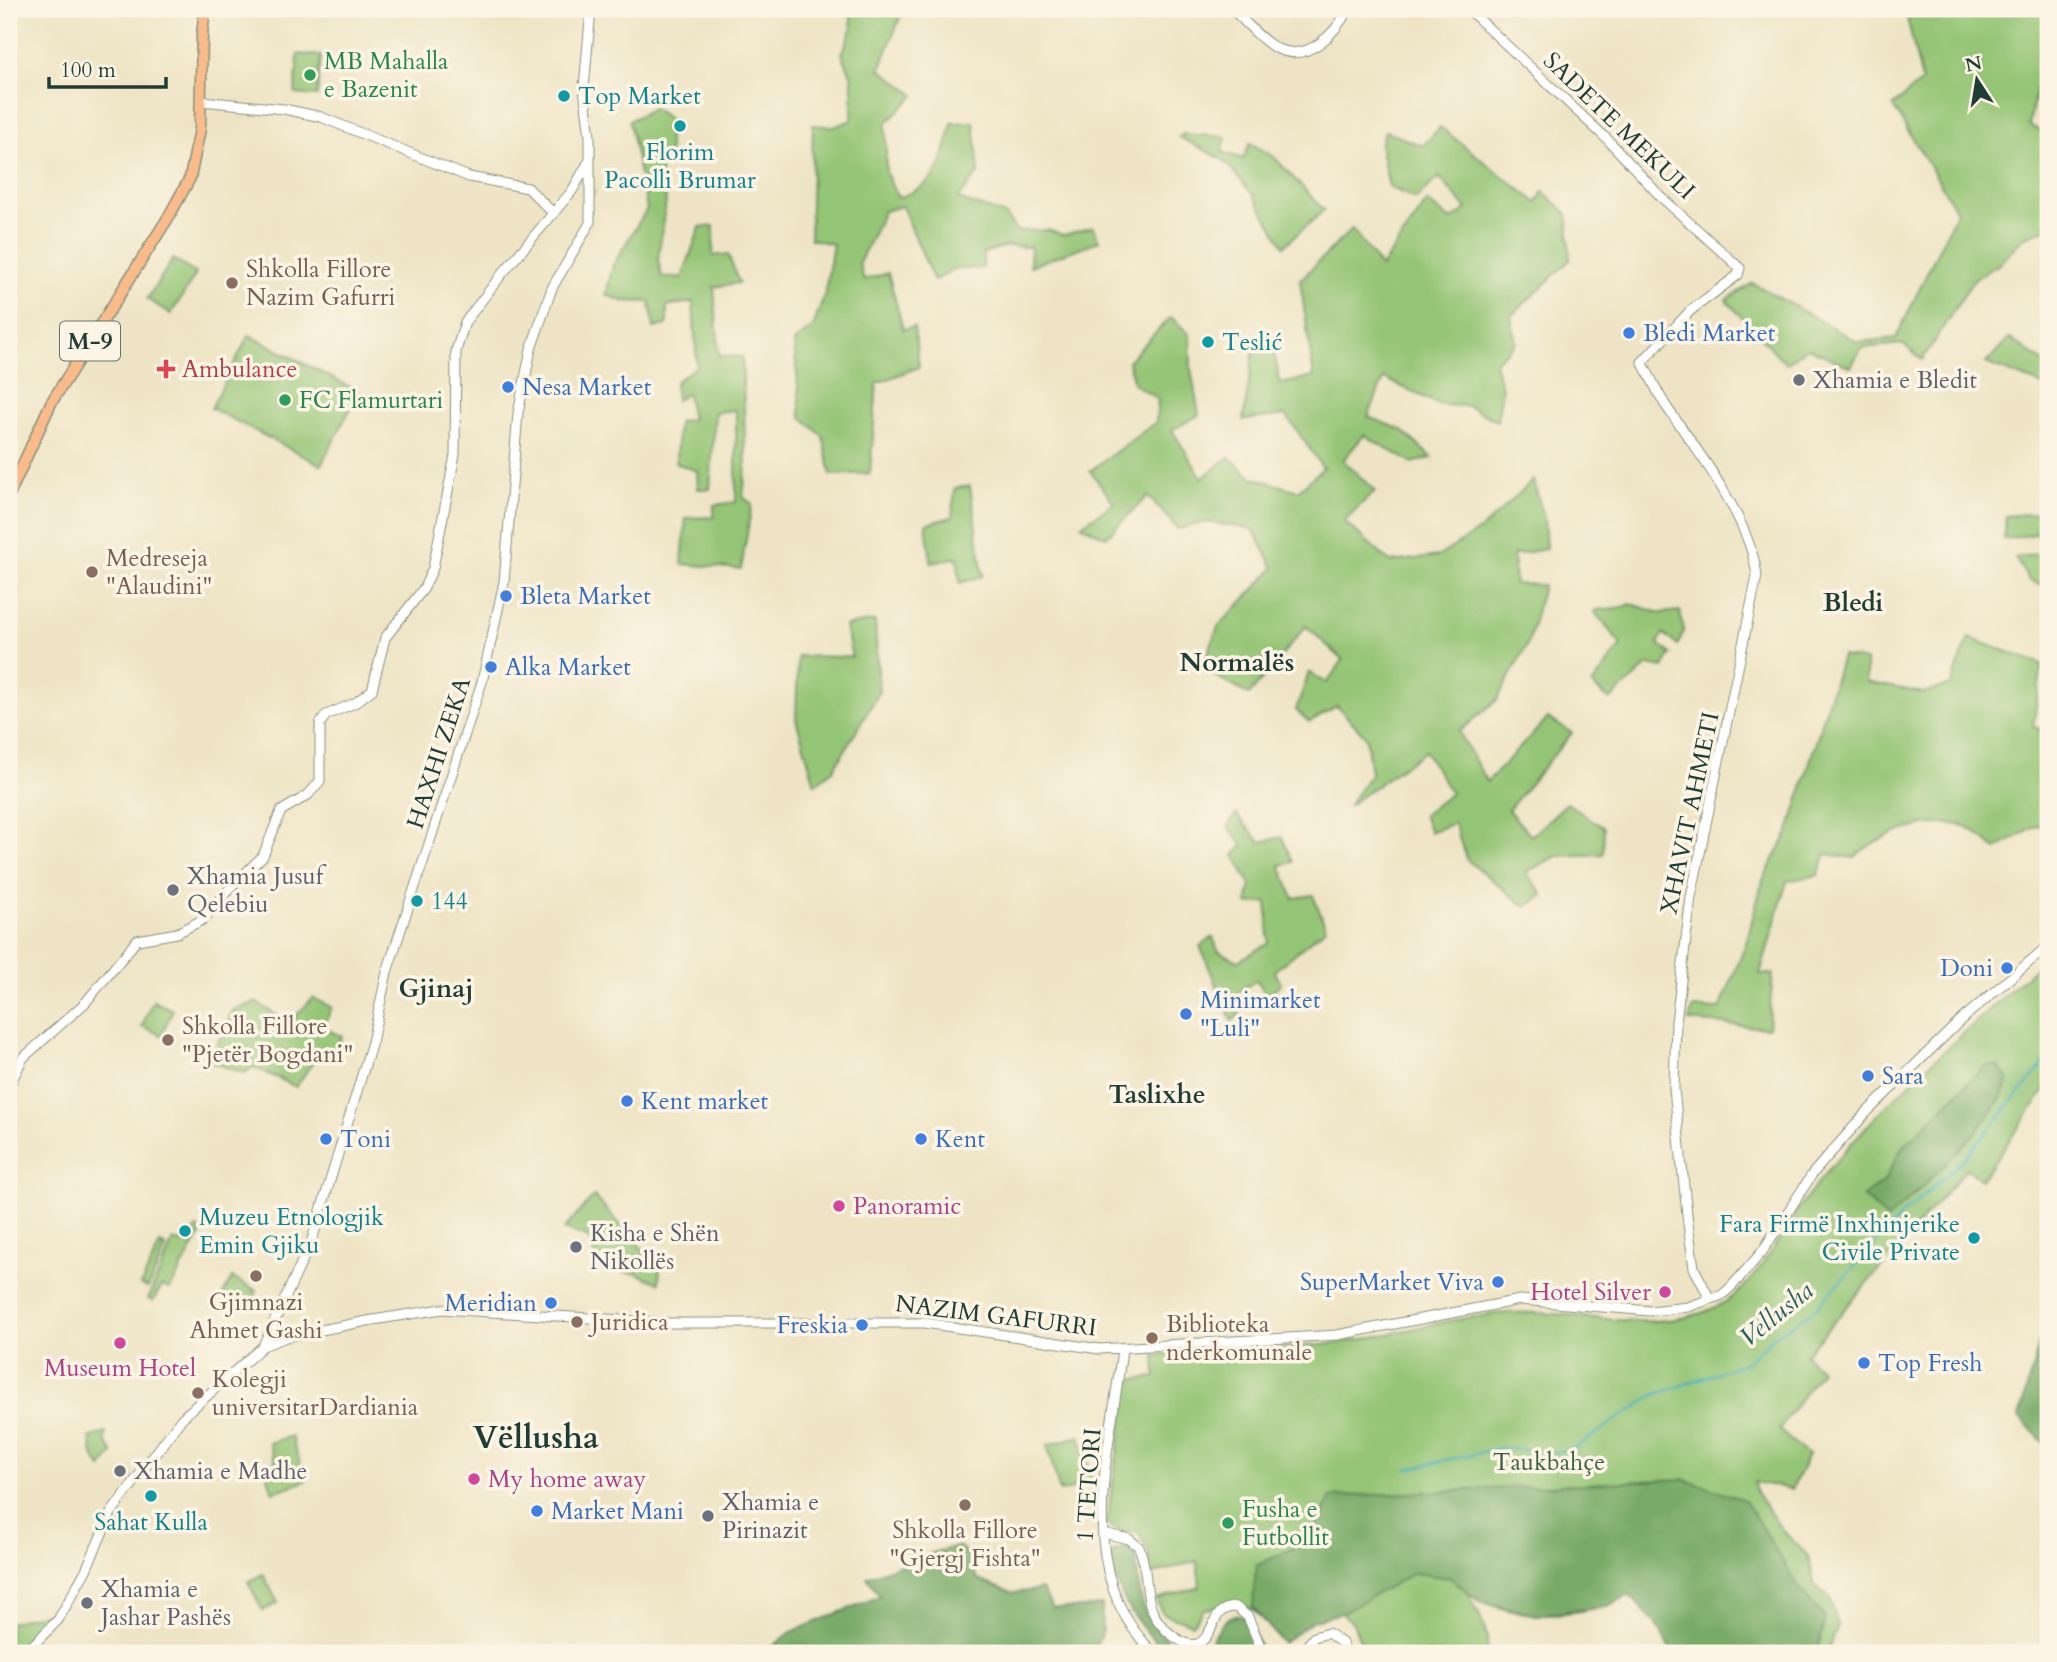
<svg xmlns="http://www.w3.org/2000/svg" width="2057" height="1662" font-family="Cardo,serif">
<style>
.green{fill:#94c474;stroke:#5a8054;stroke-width:2}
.forest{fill:#7a6;stroke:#4b744d;stroke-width:2}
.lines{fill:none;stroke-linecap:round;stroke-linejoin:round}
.stream{stroke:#3bacb6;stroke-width:2.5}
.tertiary-casing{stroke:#86907c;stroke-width:11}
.primary-casing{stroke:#86907c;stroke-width:13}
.tertiary{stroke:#fff;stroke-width:9}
.primary{stroke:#fabb8b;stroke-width:10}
.leisure-dot{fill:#2e9e5b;stroke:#fcf5e5;stroke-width:2.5}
.culture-dot{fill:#0f9aa8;stroke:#fcf5e5;stroke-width:2.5}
.education-dot{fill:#8d6e63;stroke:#fcf5e5;stroke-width:2.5}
.shop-dot{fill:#3f7fe0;stroke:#fcf5e5;stroke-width:2.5}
.health-dot{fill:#e0444e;stroke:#fcf5e5;stroke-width:2.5}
.worship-dot{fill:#6b7280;stroke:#fcf5e5;stroke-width:2.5}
.hotel-dot{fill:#d1479c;stroke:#fcf5e5;stroke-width:2.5}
.labels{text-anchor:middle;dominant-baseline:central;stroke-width:7;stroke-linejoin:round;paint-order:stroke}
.shield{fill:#fcf5e5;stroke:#617469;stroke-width:2}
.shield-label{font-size:23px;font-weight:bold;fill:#1f3d34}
.leisure-label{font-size:24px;fill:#27864d;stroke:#fcf5e5;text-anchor:start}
.culture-label{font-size:24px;fill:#0d838f;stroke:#fcf5e5;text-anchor:start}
.street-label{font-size:24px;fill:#1f3d34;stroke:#fcf5e5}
.education-label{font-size:24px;fill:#785e54;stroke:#fcf5e5;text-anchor:start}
.shop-label{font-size:24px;fill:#366cbe;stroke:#fcf5e5;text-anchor:start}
.health-label{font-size:24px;fill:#be3a42;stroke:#fcf5e5;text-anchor:start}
.worship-label{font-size:24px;fill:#5b616d;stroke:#fcf5e5;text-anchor:start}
.hotel-label{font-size:24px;fill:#b23c85;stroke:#fcf5e5;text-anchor:start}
.park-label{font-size:24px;fill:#3c5f44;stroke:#fcf5e5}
.neighbourhood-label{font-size:26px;font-weight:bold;fill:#1f3d34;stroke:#fcf5e5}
.water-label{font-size:26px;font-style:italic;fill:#275e5b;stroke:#fcf5e5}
.district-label{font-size:32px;font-weight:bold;fill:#1f3d34;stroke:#fcf5e5}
</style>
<rect width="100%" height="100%" fill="#fcf5e5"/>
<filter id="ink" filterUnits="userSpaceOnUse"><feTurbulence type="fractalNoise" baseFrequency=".0143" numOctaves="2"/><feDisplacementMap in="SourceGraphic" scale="14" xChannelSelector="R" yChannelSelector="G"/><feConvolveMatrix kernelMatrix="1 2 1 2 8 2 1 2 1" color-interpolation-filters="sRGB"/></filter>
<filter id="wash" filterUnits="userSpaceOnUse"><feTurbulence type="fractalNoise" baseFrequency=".00686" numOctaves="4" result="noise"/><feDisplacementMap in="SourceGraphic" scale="28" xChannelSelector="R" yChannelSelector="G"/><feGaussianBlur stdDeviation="1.57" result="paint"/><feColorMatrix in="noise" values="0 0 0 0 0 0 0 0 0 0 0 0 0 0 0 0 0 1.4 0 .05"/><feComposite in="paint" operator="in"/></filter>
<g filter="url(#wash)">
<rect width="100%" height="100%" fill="#eee4c5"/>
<path class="green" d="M 850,9 L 903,10 L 880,69 L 915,95 L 886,123 L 886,173 L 898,198 C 942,182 941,165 952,123 L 974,122 L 979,172 L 958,199 L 1006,215 L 1016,231 L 1048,230 L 1064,235 L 1093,227 L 1099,241 L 1030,266 L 1031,247 L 1007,246 L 983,253 L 983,268 L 953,269 L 934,281 L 902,206 L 884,211 L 859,263 L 864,280 L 888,273 L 903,329 L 914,327 L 919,367 L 877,383 L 870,473 L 831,475 L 823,436 L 801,417 L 794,342 L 813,327 L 825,293 L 833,244 L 810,239 L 813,125 L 834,127 L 852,120 L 852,77 L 842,54 L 852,28 Z
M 1905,9 L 2048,9 L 2048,69 L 2036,89 L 2029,125 L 2048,135 L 2048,228 L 2023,238 L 1998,265 L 1974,279 L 1922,360 L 1903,344 L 1861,348 L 1851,367 L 1808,348 L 1786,364 L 1726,300 L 1753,283 L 1858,342 L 1896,338 L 1957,211 L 1893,106 L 1922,81 Z
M 298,54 L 321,56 L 317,96 L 295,94 Z
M 653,108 L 669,119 L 669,154 L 659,167 L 666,200 L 658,260 L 662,277 L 682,278 L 700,227 L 714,226 L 713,256 L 728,254 L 739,283 L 714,287 L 719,356 L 742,357 L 746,467 L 743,497 L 752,504 L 741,569 L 682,564 L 686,518 L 714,517 L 714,505 L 736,502 L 736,410 L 715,412 L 710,489 L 698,489 L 697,471 L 676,463 L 678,422 L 692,419 L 687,393 L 676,400 L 675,382 L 697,366 L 693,302 L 667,306 L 667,325 L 654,328 L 650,302 L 623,301 L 606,295 L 613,265 L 647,209 L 629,121 Z
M 1440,127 L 1537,203 L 1543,191 L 1568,215 L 1570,260 L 1511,316 L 1516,343 L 1495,362 L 1502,389 L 1497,421 L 1468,406 L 1440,405 L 1384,378 L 1368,417 L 1402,430 L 1432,458 L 1412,463 L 1364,435 L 1343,460 L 1375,491 L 1344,521 L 1390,562 L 1439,556 L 1484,527 L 1533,480 L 1544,518 L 1546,549 L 1513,555 L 1515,584 L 1543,585 L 1529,641 L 1497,700 L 1459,732 L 1487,782 L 1548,718 L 1572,733 L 1508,810 L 1531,836 L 1567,803 L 1604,828 L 1603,854 L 1557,856 L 1526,872 L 1543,895 L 1526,907 L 1467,860 L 1454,823 L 1430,832 L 1423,815 L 1451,793 L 1425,751 L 1348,806 L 1371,774 L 1366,737 L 1337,706 L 1309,722 L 1296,710 L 1309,672 L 1327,683 L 1343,660 L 1306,626 L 1249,695 L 1202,668 L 1218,627 L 1274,568 L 1253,529 L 1207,522 L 1178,529 L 1148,496 L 1106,537 L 1081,525 L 1114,503 L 1090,471 L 1156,422 L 1158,399 L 1134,384 L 1128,361 L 1171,317 L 1190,335 L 1191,369 L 1199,415 L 1172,430 L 1202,478 L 1229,457 L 1251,477 L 1298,491 L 1323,468 L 1286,415 L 1243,420 L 1256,338 L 1271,338 L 1280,384 L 1314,377 L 1300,280 L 1352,229 L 1381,267 L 1427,202 L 1451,220 L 1467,209 L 1439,177 L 1416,199 L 1389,187 L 1380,144 L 1385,131 L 1423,146 Z
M 1184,134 L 1226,137 L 1222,152 L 1243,159 L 1250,143 L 1274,157 L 1324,210 L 1284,246 L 1254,196 L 1224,160 L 1179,137 Z
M 173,259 L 196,274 L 171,314 L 147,299 Z
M 249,335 L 359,392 L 321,465 L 211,408 Z
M 2009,338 L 2048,365 L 2048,387 L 1986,363 Z
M 970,486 L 983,576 L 960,583 L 957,557 L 931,563 L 926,524 L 952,517 L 955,488 Z
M 2048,512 L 2048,532 L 2004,539 L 2006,516 Z
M 2048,552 L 2048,587 L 2030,581 L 2015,558 Z
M 1631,604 L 1660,613 L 1680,611 L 1684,631 L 1678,645 L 1663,633 L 1658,644 L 1671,654 L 1663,668 L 1648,665 L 1610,700 L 1592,685 L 1621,645 L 1594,611 C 1608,607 1618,611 1631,604 Z
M 875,621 L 879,693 L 833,770 L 815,784 L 796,719 L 798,656 L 852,657 L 845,626 Z
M 1969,638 L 2042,664 L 2033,727 L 2048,731 L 2048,828 L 2037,825 L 1996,849 C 1987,843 1975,829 1965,826 C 1931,817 1878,834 1854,858 L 1826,854 L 1818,875 L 1787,881 L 1760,974 L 1773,974 L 1768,1028 L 1689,1021 L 1692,1008 L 1720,1009 L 1746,943 L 1763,880 L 1789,831 L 1842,656 L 1866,661 L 1866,682 L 1923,693 L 1951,685 Z
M 1236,814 L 1260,842 L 1282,837 L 1293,862 L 1280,865 L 1293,898 L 1313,895 L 1326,928 L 1274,971 L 1281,983 L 1267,996 L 1257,980 L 1233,995 L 1240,1014 L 1232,1021 L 1200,946 L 1213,937 L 1218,951 L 1238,961 L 1269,943 L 1267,902 L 1247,904 L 1251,885 L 1234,855 L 1243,846 L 1228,826 Z
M 2048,955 L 2048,1086 L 1981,1180 L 1967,1168 L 1805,1355 L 1821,1370 L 1779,1430 L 1808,1455 L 1792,1489 L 1754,1482 L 1755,1491 L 1782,1530 L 1808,1556 L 1815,1586 L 1829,1597 L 1838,1626 L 1827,1653 L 1680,1653 L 1670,1625 L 1629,1595 C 1583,1618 1511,1624 1468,1592 C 1477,1612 1490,1629 1487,1653 L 1388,1653 L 1360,1641 L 1353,1623 L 1342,1613 L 1313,1620 L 1283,1643 C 1246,1606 1262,1600 1204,1609 L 1192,1624 L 1162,1613 L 1156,1599 L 1200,1587 L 1197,1561 L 1150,1575 L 1148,1551 L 1138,1531 L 1124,1533 L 1106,1525 L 1129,1380 L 1156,1377 L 1155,1355 C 1213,1349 1272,1350 1330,1344 C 1389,1337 1448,1317 1507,1313 C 1575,1308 1651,1338 1716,1307 C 1751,1291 1770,1251 1791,1220 C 1862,1115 1958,1042 2048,955 Z
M 313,998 L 332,1007 L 323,1028 L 342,1036 L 335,1052 L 323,1047 L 296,1087 L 254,1067 L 244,1073 L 209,1062 L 233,1010 L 256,1002 L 289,1023 Z
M 153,1001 L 173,1010 L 161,1035 L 142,1026 Z
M 594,1196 L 660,1268 L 659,1283 L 638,1274 L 599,1268 L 589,1238 L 564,1229 Z
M 196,1228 L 202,1231 L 170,1289 L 162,1286 L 153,1301 L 148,1299 L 173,1240 L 181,1243 L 184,1239 L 190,1241 Z
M 160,1244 L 166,1247 L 148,1288 L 141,1285 Z
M 232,1278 L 257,1291 L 248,1307 L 223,1294 Z
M 106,1433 L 105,1441 L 113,1453 L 101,1468 L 93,1455 L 90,1437 Z
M 291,1436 L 306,1481 L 273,1492 L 265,1468 L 276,1464 L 269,1443 Z
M 1080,1436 L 1093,1483 L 1060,1492 L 1047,1445 Z
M 263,1574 L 278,1603 L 263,1611 L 248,1582 Z
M 49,1612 L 49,1619 L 18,1653 L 9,1653 L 9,1623 Z"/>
<path class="forest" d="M 1985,1066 L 1998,1066 L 2008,1078 C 2001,1120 1919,1187 1888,1220 L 1863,1196 L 1884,1181 L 1902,1148 Z
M 2048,1328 L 2048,1447 L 2019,1417 L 2039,1344 Z
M 1683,1479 L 1745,1500 L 1803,1594 L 1825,1618 L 1817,1653 L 1674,1653 L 1653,1620 L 1629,1595 L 1605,1607 L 1536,1615 L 1481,1602 L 1450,1578 L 1414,1573 L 1342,1613 L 1313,1620 L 1283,1643 L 1253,1607 L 1256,1566 L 1308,1541 L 1331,1497 Z
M 959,1546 L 968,1555 L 978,1580 L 1013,1593 L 1042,1589 L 1052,1608 L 1083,1608 L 1102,1605 L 1102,1635 L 1091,1653 L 998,1653 L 981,1650 L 958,1653 L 764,1653 L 791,1632 L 880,1596 L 867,1577 L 935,1552 Z
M 1125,1547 L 1134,1551 L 1136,1557 C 1140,1604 1142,1629 1187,1652 L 1203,1650 C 1218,1637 1222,1607 1247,1618 L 1262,1653 L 1167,1653 C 1138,1626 1114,1595 1112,1553 Z"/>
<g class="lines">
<path class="stream" d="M 1407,1469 L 1501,1448 L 1550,1453 L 1573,1449 L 1652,1396 L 1747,1362 L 1776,1335 L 1813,1311 L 1901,1216 L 1963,1160 L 2048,1059"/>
</g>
</g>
<g filter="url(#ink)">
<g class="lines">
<g class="tertiary-casing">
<path id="tertiary" d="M 1232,9 C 1245,21 1262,42 1278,49 C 1308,63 1336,33 1348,9
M 1468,9 L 1608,140 L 1661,197 L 1740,268 L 1738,275 L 1690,311 L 1642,362 C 1651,377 1658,395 1668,409 C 1700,453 1751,522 1757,576 L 1691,897 L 1676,1022 L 1674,1089 L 1688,1224 L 1694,1268 L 1710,1299
M 201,101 L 284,109 L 321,117 L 469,177 L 528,188 L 554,214
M 9,1086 L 23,1058 L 85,1003 L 137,940 L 177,933 L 204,919 L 231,887 L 263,856 L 281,811 L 308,795 L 320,781 L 320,724 L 326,715 L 355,703 L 372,690 L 385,638 L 424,588 L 433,568 L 455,455 L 456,351 L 465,322 L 502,274 L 572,191 L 588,163
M 263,1346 L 286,1337 L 367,1321 L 442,1309 L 669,1323 L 925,1323 L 1099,1349 L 1337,1335 L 1520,1300 L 1650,1311 L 1688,1307 L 1722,1295 L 1732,1286 L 1762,1252 L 1813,1173 L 1865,1114 L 1962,1019 L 2048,946
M 1122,1348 C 1112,1448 1069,1573 1154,1653
M 1103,1533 L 1129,1539 L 1139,1547 C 1153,1581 1137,1609 1173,1636 C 1182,1642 1187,1646 1198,1644 C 1216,1634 1211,1606 1236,1607 L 1248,1617 L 1263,1653
M 25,1653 L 58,1620 L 86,1570 L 111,1513 L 182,1418 L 263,1346 L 312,1240 L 372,1042 L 387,972 L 482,682 L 504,582 L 518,413 L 531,349 L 552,288 L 590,223 L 590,136 L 584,88 L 591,9
M 1301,1653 L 1314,1637 L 1328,1633 L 1342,1643 L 1346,1653"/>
</g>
<g class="primary-casing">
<path id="primary" d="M 9,495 L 51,403 L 168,218 L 190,178 L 200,129 L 202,35 L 205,9"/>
</g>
<use href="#tertiary" class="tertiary"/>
<use href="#primary" class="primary"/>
</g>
</g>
<g class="leisure-dot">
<circle cx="310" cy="75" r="7"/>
<circle cx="285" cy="400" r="7"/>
<circle cx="1228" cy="1523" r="7"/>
</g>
<g class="culture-dot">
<circle cx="564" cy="96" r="7"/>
<circle cx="680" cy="126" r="7"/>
<circle cx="1208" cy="342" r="7"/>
<circle cx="417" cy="901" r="7"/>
<circle cx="185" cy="1231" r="7"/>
<circle cx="1974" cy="1238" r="7"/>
<circle cx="151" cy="1496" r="7"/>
</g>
<g class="education-dot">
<circle cx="232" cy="283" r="7"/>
<circle cx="92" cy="572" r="7"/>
<circle cx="168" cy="1040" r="7"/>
<circle cx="256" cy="1276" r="7"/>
<circle cx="577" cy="1322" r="7"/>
<circle cx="1152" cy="1338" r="7"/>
<circle cx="198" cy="1393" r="7"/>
<circle cx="965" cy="1505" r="7"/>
</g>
<g class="shop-dot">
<circle cx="1629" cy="333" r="7"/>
<circle cx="508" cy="387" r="7"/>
<circle cx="506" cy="596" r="7"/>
<circle cx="491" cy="667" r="7"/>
<circle cx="2007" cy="968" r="7"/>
<circle cx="1186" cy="1014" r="7"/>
<circle cx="1868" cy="1076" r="7"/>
<circle cx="627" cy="1101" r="7"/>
<circle cx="326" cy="1139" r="7"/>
<circle cx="921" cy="1139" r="7"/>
<circle cx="1498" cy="1282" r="7"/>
<circle cx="551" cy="1303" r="7"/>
<circle cx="862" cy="1325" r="7"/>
<circle cx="1864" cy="1363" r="7"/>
<circle cx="537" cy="1511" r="7"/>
</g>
<path class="health-dot" d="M162.5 358.5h7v7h7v7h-7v7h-7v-7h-7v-7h7z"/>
<g class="worship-dot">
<circle cx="1799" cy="380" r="7"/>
<circle cx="173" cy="890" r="7"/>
<circle cx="576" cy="1247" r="7"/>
<circle cx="120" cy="1471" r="7"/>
<circle cx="708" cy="1516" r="7"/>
<circle cx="87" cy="1603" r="7"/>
</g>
<g class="hotel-dot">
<circle cx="839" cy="1206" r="7"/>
<circle cx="1665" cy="1292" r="7"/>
<circle cx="120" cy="1343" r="7"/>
<circle cx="474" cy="1479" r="7"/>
</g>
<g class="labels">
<rect class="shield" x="60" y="321.5" width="60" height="39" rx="5"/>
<g class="shield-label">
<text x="90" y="341">M-9</text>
</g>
<g class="leisure-label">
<text x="324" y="61">MB Mahalla<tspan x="324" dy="28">e Bazenit</tspan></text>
<text x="299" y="400">FC Flamurtari</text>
<text x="1242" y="1509">Fusha e<tspan x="1242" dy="28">Futbollit</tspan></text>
</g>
<g class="culture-label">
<text x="578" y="96">Top Market</text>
<text x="680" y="152" text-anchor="middle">Florim<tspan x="680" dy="28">Pacolli Brumar</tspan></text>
<text x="1222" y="342">Teslić</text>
<text x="431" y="901">144</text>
<text x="199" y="1217">Muzeu Etnologjik<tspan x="199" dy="28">Emin Gjiku</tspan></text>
<text x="1960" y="1224" text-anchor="end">Fara Firmë Inxhinjerike<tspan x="1960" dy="28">Civile Private</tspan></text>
<text x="151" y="1522" text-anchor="middle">Sahat Kulla</text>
</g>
<g class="street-label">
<text transform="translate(1619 126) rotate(44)">SADETE MEKULI</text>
<text transform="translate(439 753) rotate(-72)">HAXHI ZEKA</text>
<text transform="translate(1690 813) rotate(-78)">XHAVIT AHMETI</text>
<text transform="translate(996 1316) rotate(7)">NAZIM GAFURRI</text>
<text transform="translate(1089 1485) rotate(-86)">1 TETORI</text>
</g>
<g class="education-label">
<text x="246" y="269">Shkolla Fillore<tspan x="246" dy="28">Nazim Gafurri</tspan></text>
<text x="106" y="558">Medreseja<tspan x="106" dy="28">"Alaudini"</tspan></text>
<text x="182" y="1026">Shkolla Fillore<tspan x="182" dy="28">"Pjetër Bogdani"</tspan></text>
<text x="256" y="1302" text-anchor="middle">Gjimnazi<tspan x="256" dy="28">Ahmet Gashi</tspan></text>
<text x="591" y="1322">Juridica</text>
<text x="1166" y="1324">Biblioteka<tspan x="1166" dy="28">nderkomunale</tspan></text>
<text x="212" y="1379">Kolegji<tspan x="212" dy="28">universitarDardiania</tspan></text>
<text x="965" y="1530" text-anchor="middle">Shkolla Fillore<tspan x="965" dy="28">"Gjergj Fishta"</tspan></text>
</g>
<g class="shop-label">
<text x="1643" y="333">Bledi Market</text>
<text x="522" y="387">Nesa Market</text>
<text x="520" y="596">Bleta Market</text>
<text x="505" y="667">Alka Market</text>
<text x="1993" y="968" text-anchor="end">Doni</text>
<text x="1200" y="1000">Minimarket<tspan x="1200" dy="28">"Luli"</tspan></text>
<text x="1882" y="1076">Sara</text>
<text x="641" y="1101">Kent market</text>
<text x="340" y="1139">Toni</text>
<text x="935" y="1139">Kent</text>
<text x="1484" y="1282" text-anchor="end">SuperMarket Viva</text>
<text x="537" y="1303" text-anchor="end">Meridian</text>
<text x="848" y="1325" text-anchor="end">Freskia</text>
<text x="1878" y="1363">Top Fresh</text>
<text x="551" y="1511">Market Mani</text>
</g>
<g class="health-label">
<text x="182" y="369">Ambulance</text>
</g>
<g class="worship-label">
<text x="1813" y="380">Xhamia e Bledit</text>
<text x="187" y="876">Xhamia Jusuf<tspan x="187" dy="28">Qelebiu</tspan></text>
<text x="590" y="1233">Kisha e Shën<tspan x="590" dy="28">Nikollës</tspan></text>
<text x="134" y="1471">Xhamia e Madhe</text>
<text x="722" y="1502">Xhamia e<tspan x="722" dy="28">Pirinazit</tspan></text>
<text x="101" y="1589">Xhamia e<tspan x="101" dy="28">Jashar Pashës</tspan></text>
</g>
<g class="hotel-label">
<text x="853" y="1206">Panoramic</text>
<text x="1651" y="1292" text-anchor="end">Hotel Silver</text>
<text x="120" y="1368" text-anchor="middle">Museum Hotel</text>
<text x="488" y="1479">My home away</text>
</g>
<g class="park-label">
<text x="1549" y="1462">Taukbahçe</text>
</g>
<g class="neighbourhood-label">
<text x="1853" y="602">Bledi</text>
<text x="1237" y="662">Normalës</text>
<text x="436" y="988">Gjinaj</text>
<text x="1157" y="1094">Taslixhe</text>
</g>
<g class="water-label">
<text transform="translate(1776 1314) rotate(-39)">Vellusha</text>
</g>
<g class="district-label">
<text x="536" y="1438">Vëllusha</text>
</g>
</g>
<rect width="2057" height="1662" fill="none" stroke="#fcf5e5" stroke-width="35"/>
<g transform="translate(1977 80) rotate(348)" stroke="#fcf5e5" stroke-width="5" paint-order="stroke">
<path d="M0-5L12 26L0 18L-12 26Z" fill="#1f3d34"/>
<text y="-10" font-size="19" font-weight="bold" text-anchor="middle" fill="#1f3d34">N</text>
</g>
<path d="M49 77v10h117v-10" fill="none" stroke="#1f3d34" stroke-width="3.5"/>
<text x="60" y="77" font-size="21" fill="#1f3d34" stroke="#fcf5e5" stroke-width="5" paint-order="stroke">100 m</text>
</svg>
